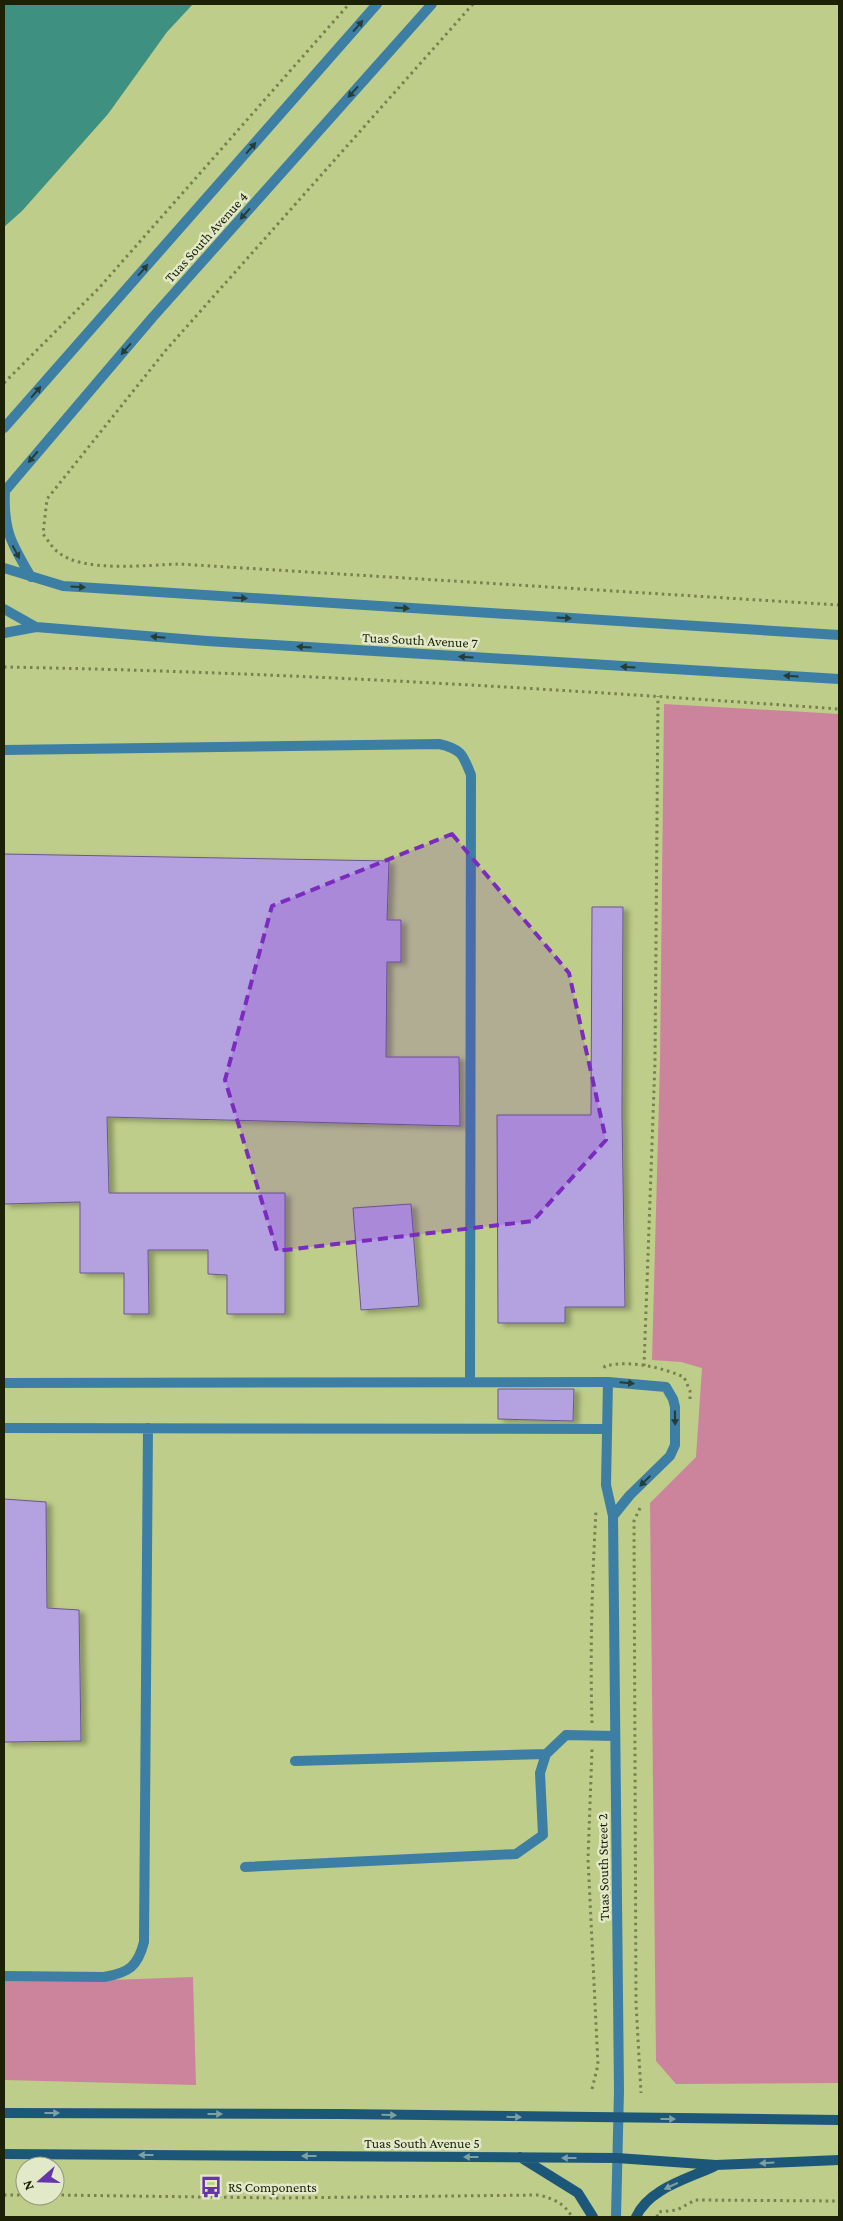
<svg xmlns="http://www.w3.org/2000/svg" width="843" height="2221" font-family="'Crimson Pro',serif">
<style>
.green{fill:#cc849c}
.water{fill:#3e9080}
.building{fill:#b4a1df;stroke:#6a5790;filter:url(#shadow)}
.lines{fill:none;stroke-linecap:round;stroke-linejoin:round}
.path{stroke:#76814f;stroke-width:3;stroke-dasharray:2.5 4;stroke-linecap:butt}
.service{stroke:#3d7ea5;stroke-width:10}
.minor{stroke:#3d7ea5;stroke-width:10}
.tertiary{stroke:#3d7ea5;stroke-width:10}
.secondary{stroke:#1c5779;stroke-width:10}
.oneway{fill:#263d36}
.oneway2{fill:#7ea0a0}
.marked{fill:#7b2cbf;fill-opacity:0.2;stroke:#7b2cbf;stroke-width:4;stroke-dasharray:10 6;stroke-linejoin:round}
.labels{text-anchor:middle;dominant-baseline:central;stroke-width:5;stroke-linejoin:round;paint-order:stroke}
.street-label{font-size:14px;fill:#1c2106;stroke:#e1e9c8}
.poi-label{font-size:14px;fill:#1c2106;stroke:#e1e9c8;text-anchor:start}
</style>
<defs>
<filter id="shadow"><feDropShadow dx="5.5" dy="3" stdDeviation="2.5" flood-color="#0004"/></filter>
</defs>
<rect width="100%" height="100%" fill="#becd89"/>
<path class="green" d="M 664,704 L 839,714 L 839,2083 L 676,2084 L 656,2061 L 650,1503 L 696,1457 L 702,1368 L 681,1362 L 652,1360 L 660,1062 Z
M 193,1977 L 196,2085 L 4,2080 L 4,1981 L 110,1980 Z"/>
<path class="water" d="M 4,4 L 193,4 L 167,32 L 108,114 L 22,211 L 4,227 Z"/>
<path class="building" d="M 4,854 L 389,861 L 387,920 L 401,920 L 401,962 L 387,962 L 386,1057 L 459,1057 L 460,1126 L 107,1117 L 109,1193 L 285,1193 L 285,1314 L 227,1314 L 227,1275 L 208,1274 L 208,1250 L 148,1250 L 149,1314 L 124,1314 L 124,1273 L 80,1273 L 80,1202 L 4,1204 Z
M 592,907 L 623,907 L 622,1115 L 625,1307 L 565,1307 L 565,1323 L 498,1323 L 497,1115 L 591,1115 Z
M 411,1204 L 419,1306 L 361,1310 L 353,1208 Z
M 498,1389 L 574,1389 L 573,1421 L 498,1419 Z
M 4,1499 L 46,1502 L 47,1608 L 79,1610 L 81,1741 L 4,1742 Z"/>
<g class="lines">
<path class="path" d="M 473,4 L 166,350 L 47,499 L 43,534 C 48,540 52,548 58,552 C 82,573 148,565 179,564 L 839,605
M 4,383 L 99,288 L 349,4
M 4,667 C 283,672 561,689 839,709
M 644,1366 L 655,1061 L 658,696
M 604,1368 L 605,1366 C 631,1360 660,1367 684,1377 L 690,1391 L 690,1403
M 640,1508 L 634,1521 L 636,2003 L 641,2093
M 592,1723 C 590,1652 592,1582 596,1511
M 592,2089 L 598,2065 L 588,1859 L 592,1749
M 4,2195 L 25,2195
M 55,2195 L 280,2198 L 540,2195 C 555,2200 564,2203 572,2217
M 657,2217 L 658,2212 L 677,2210 L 695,2200 L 839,2201"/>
<path class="service" d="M 4,750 L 439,744 C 462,749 463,755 471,775 L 470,1381
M 4,1383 L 608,1382
M 4,1428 L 606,1429
M 295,1761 L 546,1754
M 245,1867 L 516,1854 L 543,1835 L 540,1773 L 546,1754 L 566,1735 L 615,1736
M 4,1976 L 104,1977 C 129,1973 138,1966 144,1942 L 148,1428"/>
<path class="minor" d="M 613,1516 L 630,1495 L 670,1456 L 675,1445 L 675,1407 L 673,1399 L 666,1387 L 608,1382 L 606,1485 L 613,1516 L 619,2091 L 616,2217"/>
<path class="tertiary" d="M 4,428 L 377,4
M 5,490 C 3,530 11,543 31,577
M 4,492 L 152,318 L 432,4
M 4,568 L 63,586 L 839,635
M 4,609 L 36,627 L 207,641 L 839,679
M 4,633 L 36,627"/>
<path class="secondary" d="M 4,2113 L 340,2114 L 839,2120
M 4,2154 L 617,2158 L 716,2165 L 839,2160
M 520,2157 L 578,2193 L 593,2217
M 636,2217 C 649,2188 688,2179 715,2166"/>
</g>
<defs><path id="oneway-solid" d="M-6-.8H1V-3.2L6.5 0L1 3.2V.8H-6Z" transform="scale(1.25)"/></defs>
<g class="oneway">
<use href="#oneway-solid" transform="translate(358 26) rotate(-49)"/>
<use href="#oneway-solid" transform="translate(353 92) rotate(132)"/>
<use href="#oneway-solid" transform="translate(251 148) rotate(-49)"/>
<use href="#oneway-solid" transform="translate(245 214) rotate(132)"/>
<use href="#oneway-solid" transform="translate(143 270) rotate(-49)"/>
<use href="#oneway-solid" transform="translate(126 349) rotate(131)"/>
<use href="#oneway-solid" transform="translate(36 392) rotate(-49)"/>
<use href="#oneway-solid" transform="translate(33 457) rotate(130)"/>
<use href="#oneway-solid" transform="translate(16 552) rotate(62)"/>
<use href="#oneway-solid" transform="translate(78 587) rotate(4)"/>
<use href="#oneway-solid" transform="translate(240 598) rotate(4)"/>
<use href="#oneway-solid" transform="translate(402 608) rotate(4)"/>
<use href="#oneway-solid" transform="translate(564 618) rotate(4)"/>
<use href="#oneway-solid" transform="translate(158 637) rotate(-175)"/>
<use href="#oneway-solid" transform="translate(304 647) rotate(-177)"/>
<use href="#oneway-solid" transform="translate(466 657) rotate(-177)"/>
<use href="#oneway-solid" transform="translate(628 667) rotate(-177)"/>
<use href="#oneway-solid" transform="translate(791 676) rotate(-177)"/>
<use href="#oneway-solid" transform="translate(627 1383) rotate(5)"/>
<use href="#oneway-solid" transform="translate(675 1418) rotate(89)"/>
<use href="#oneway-solid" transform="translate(645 1481) rotate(136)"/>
</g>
<g class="oneway2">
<use href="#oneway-solid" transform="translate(52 2113)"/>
<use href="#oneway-solid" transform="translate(215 2114)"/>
<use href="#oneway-solid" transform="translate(389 2115) rotate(1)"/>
<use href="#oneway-solid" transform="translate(514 2117) rotate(1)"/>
<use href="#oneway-solid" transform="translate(668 2119)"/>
<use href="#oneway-solid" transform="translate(146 2155) rotate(-180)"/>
<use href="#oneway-solid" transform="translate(309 2156) rotate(-180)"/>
<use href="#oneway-solid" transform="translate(471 2157) rotate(-180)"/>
<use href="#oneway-solid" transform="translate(569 2158) rotate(-180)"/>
<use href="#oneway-solid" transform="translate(767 2163) rotate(177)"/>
<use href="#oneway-solid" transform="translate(671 2186) rotate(155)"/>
</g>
<path class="marked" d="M 452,834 L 569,973 L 606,1140 L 533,1221 L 277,1251 L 225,1080 L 272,906 Z"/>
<defs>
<g id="bus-bare" transform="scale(1.725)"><path d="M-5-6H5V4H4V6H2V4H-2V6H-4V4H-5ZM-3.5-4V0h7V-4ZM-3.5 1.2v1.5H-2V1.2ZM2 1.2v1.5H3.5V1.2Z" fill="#6634ab" stroke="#e1e9c8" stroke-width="2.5" paint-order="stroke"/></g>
</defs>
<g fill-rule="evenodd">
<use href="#bus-bare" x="211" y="2187"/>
</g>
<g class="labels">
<g class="street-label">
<text transform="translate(206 237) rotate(-48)">Tuas South Avenue 4</text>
<text transform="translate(420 640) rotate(3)">Tuas South Avenue 7</text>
<text transform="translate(603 1867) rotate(-91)">Tuas South Street 2</text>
<text x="422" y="2143">Tuas South Avenue 5</text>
</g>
<g class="poi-label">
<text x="228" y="2187">RS Components</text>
</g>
</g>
<rect width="843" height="2221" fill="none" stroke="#1c2106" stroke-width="10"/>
<g transform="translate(40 2181) rotate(250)"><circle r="24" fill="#e1e9c8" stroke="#92997a"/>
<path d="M0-4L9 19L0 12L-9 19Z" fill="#6634ab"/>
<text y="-8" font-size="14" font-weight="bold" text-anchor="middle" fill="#1c2106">N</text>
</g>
</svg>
